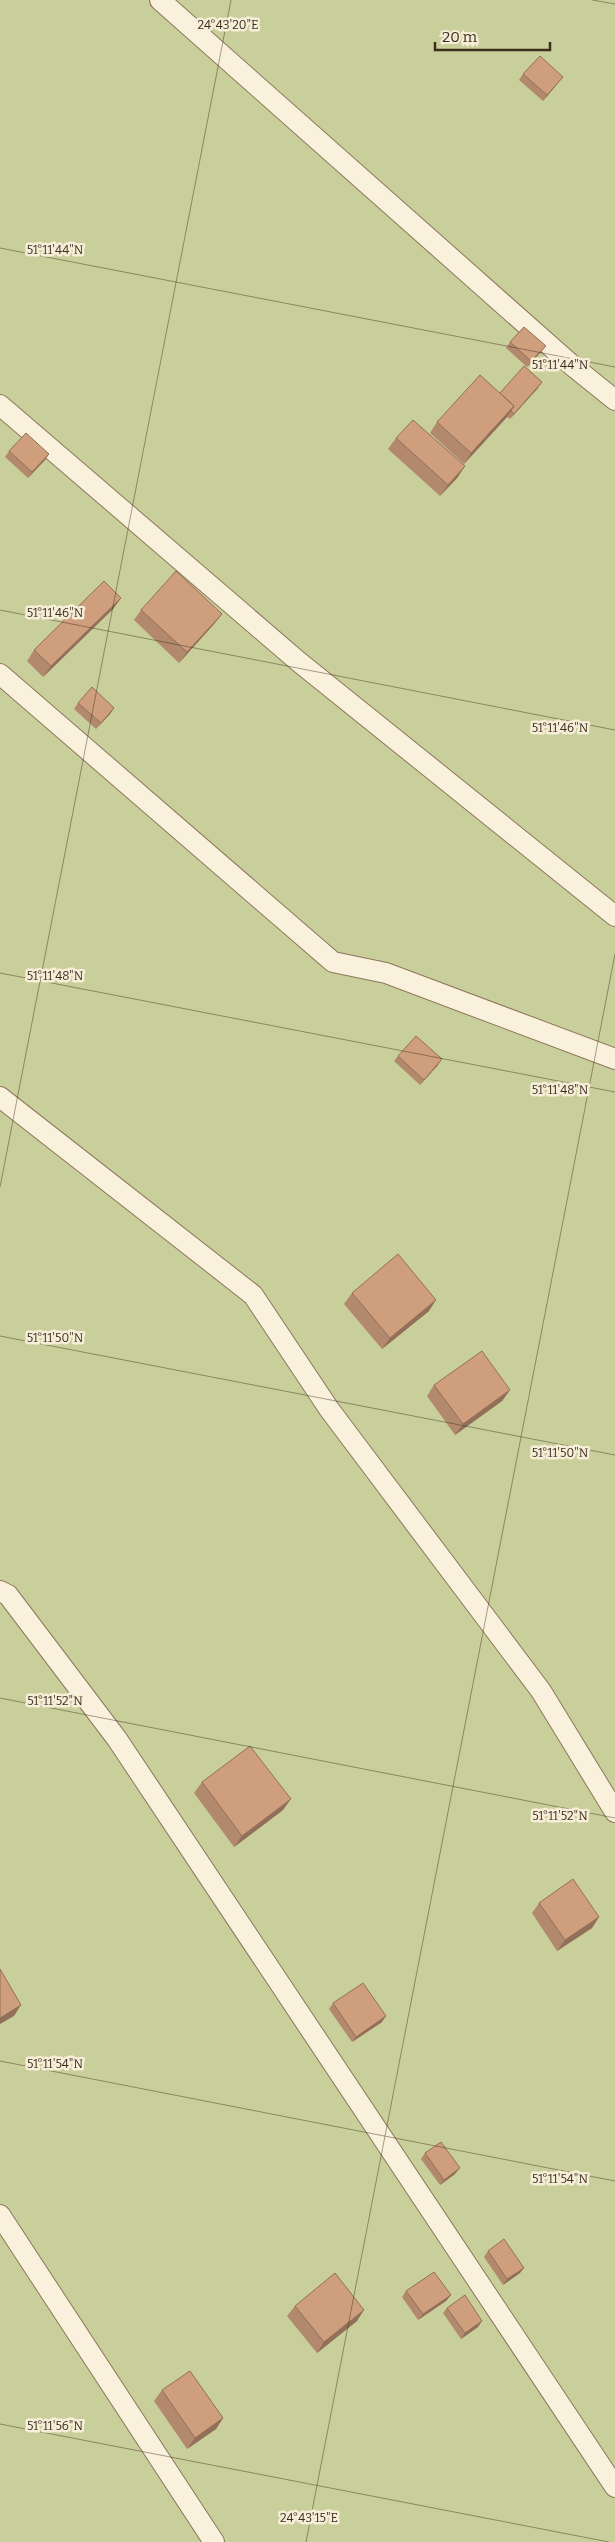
<svg xmlns="http://www.w3.org/2000/svg" width="615" height="2542" font-family="Bitter,serif">
<style>
.green{fill:#c9cf9b}
.lines{fill:none;stroke-linecap:round;stroke-linejoin:round}
.lane-casing{stroke:#8d765c;stroke-width:22}
.lane{stroke:#faf1dc;stroke-width:20}
.wall{fill:#b2896c}
.shaded-wall{fill:#916f58}
.building{fill:#cf9f7d;stroke:#916f58}
.ticks{fill:none;stroke:#3d2e20;stroke-width:1;stroke-opacity:0.45}
.ticks-label{font-size:12px;text-anchor:middle;fill:#3d2e20;stroke:#f7eed8;stroke-width:5;stroke-linejoin:round;paint-order:stroke}
</style>
<rect width="100%" height="100%" fill="#f0e4c8"/>
<path class="green" d="M 0,0 L 615,0 L 615,2542 L 0,2542 Z"/>
<g class="lines">
<g class="lane-casing">
<path id="lane" d="M 160,0 L 574,367 L 615,400
M 0,405 L 299,662 L 615,916
M 0,674 L 333,962 L 386,973 L 615,1059
M 0,1097 L 253,1295 L 329,1409 L 541,1691 L 615,1812
M 0,1591 L 8,1595 L 117,1739 L 615,2487
M 0,2215 L 214,2542"/>
</g>
<use href="#lane" class="lane"/>
</g>
<path class="wall" d="M 523,74 L 558,83 L 543,101 L 519,80 Z
M 510,342 L 546,346 L 541,352 L 527,367 L 506,348 Z
M 538,388 L 510,419 L 507,417 L 464,464 L 430,433 L 437,422 L 500,393 Z
M 396,438 L 458,477 L 440,496 L 388,449 Z
M 9,451 L 45,460 L 28,478 L 5,457 Z
M 121,598 L 113,609 L 43,677 L 27,661 L 34,650 Z
M 141,610 L 222,614 L 214,624 L 179,663 L 134,620 Z
M 78,703 L 114,708 L 110,714 L 96,729 L 74,709 Z
M 398,1056 L 438,1065 L 420,1085 L 394,1061 Z
M 352,1293 L 429,1311 L 382,1349 L 344,1304 Z
M 434,1385 L 510,1390 L 502,1401 L 455,1435 L 427,1396 Z
M 202,1782 L 283,1810 L 234,1847 L 194,1793 Z
M 539,1903 L 599,1917 L 592,1928 L 557,1951 L 532,1913 Z
M 333,2003 L 382,2022 L 352,2042 L 329,2009 Z
M 425,2153 L 455,2174 L 440,2185 L 421,2159 Z
M 488,2251 L 520,2273 L 503,2285 L 484,2257 Z
M 406,2291 L 451,2295 L 446,2301 L 418,2320 L 402,2297 Z
M 295,2306 L 357,2321 L 317,2353 L 287,2316 Z
M 447,2308 L 478,2327 L 461,2339 L 443,2313 Z
M 162,2390 L 223,2418 L 216,2429 L 187,2449 L 154,2401 Z"/>
<path class="shaded-wall" d="M 563,77 L 543,101 L 547,95 Z
M 546,346 L 541,352 L 527,367 L 531,361 Z
M 542,382 L 538,388 L 510,419 L 514,414 Z
M 514,406 L 507,417 L 464,464 L 471,453 Z
M 49,454 L 45,460 L 28,478 L 32,472 Z
M 465,466 L 458,477 L 440,496 L 448,485 Z
M 121,598 L 113,609 L 43,677 L 51,666 Z
M 222,614 L 214,624 L 179,663 L 187,652 Z
M 114,708 L 110,714 L 96,729 L 101,723 Z
M 442,1059 L 438,1065 L 420,1085 L 424,1080 Z
M 436,1300 L 429,1311 L 382,1349 L 390,1338 Z
M 510,1390 L 502,1401 L 455,1435 L 463,1424 Z
M 291,1799 L 283,1810 L 234,1847 L 242,1836 Z
M 599,1917 L 592,1928 L 557,1951 L 565,1940 Z
M 21,2005 L 14,2016 L 0,2024 L 0,2018 Z
M 386,2016 L 382,2022 L 352,2042 L 356,2037 Z
M 460,2168 L 455,2174 L 440,2185 L 444,2180 Z
M 524,2268 L 520,2273 L 503,2285 L 507,2279 Z
M 451,2295 L 446,2301 L 418,2320 L 423,2314 Z
M 364,2310 L 357,2321 L 317,2353 L 324,2342 Z
M 482,2321 L 478,2327 L 461,2339 L 465,2333 Z
M 223,2418 L 216,2429 L 187,2449 L 195,2438 Z"/>
<path class="building" d="M 540,56 L 563,77 L 547,95 L 523,74 Z
M 524,327 L 546,346 L 531,361 L 510,342 Z
M 524,366 L 542,382 L 514,414 L 511,411 L 514,406 L 500,393 Z
M 480,375 L 514,406 L 471,453 L 437,422 Z
M 413,420 L 465,466 L 448,485 L 396,438 Z
M 26,433 L 49,454 L 32,472 L 9,451 Z
M 176,571 L 222,614 L 187,652 L 141,610 Z
M 104,581 L 121,598 L 51,666 L 34,650 Z
M 92,687 L 114,708 L 101,723 L 78,703 Z
M 416,1036 L 442,1059 L 424,1080 L 398,1056 Z
M 398,1254 L 436,1300 L 390,1338 L 352,1293 Z
M 482,1351 L 510,1390 L 463,1424 L 434,1385 Z
M 250,1746 L 291,1799 L 242,1836 L 202,1782 Z
M 573,1879 L 599,1917 L 565,1940 L 539,1903 Z
M 0,1969 L 21,2005 L 0,2018 Z
M 363,1983 L 386,2016 L 356,2037 L 333,2003 Z
M 441,2142 L 460,2168 L 444,2180 L 425,2153 Z
M 504,2239 L 524,2268 L 507,2279 L 488,2251 Z
M 434,2272 L 451,2295 L 423,2314 L 406,2291 Z
M 335,2273 L 364,2310 L 324,2342 L 295,2306 Z
M 465,2295 L 482,2321 L 465,2333 L 447,2308 Z
M 190,2371 L 223,2418 L 195,2438 L 162,2390 Z"/>
<path class="ticks" d="M 592,0 L 615,4M 0,248 L 615,367M 0,610 L 615,730M 0,973 L 615,1092M 0,1187 L 231,0M 0,1336 L 615,1455M 0,1698 L 615,1818M 0,2061 L 615,2181M 0,2424 L 609,2542M 306,2542 L 615,954"/>
<g class="ticks-label">
<text x="228" y="29">24°43'20"E</text>
<text x="55" y="254">51°11'44"N</text>
<text x="560" y="369">51°11'44"N</text>
<text x="55" y="617">51°11'46"N</text>
<text x="560" y="732">51°11'46"N</text>
<text x="55" y="980">51°11'48"N</text>
<text x="560" y="1094">51°11'48"N</text>
<text x="55" y="1342">51°11'50"N</text>
<text x="560" y="1457">51°11'50"N</text>
<text x="55" y="1705">51°11'52"N</text>
<text x="560" y="1820">51°11'52"N</text>
<text x="55" y="2068">51°11'54"N</text>
<text x="560" y="2183">51°11'54"N</text>
<text x="55" y="2430">51°11'56"N</text>
<text x="309" y="2522">24°43'15"E</text>
</g>
<path d="M435 42v8h115v-8" fill="none" stroke="#3d2e20" stroke-width="2.5"/>
<text x="442" y="42" font-size="15" fill="#3d2e20" stroke="#f7eed8" stroke-width="4" paint-order="stroke">20 m</text>
</svg>
